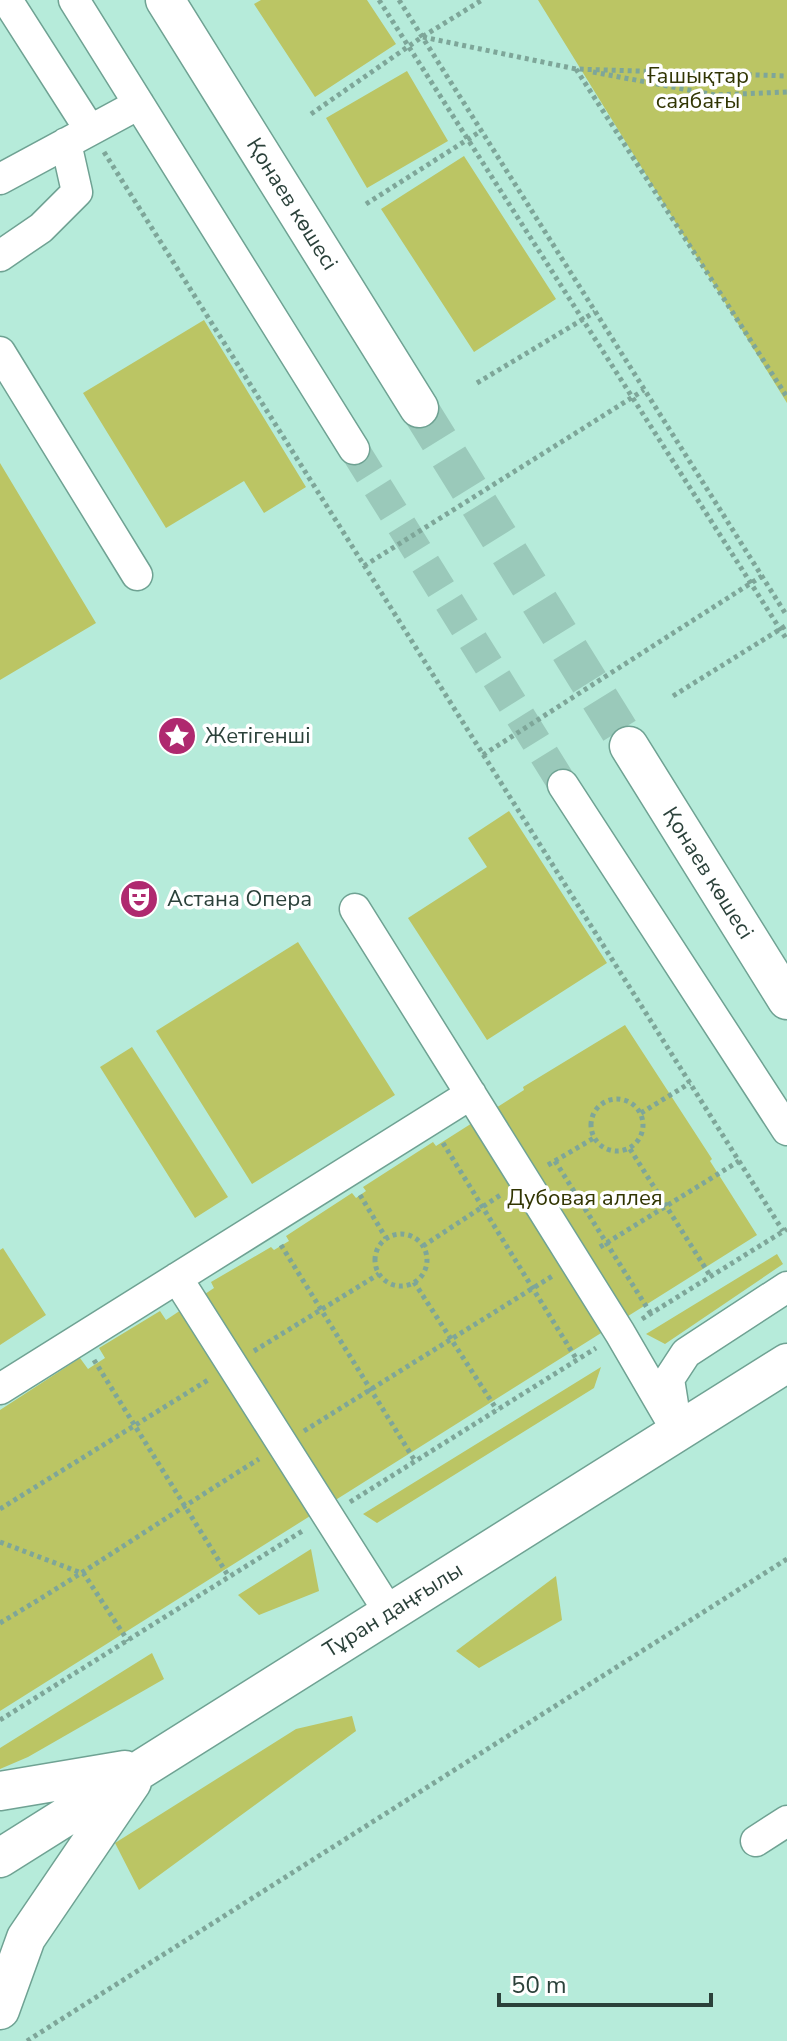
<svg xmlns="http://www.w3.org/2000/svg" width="787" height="2041" font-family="'Nunito Sans',sans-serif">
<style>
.green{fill:#bbc564}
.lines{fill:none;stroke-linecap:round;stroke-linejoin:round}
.minor-tunnel{stroke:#9ac9ba;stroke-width:30;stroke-dasharray:30 15;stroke-linecap:butt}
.major-tunnel{stroke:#9ac9ba;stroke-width:38;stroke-dasharray:38 19;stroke-linecap:butt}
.minor-casing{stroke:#6fa293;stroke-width:33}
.major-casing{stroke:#6fa293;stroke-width:41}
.path{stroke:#7ea699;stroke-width:5;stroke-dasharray:4 4;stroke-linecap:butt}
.minor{stroke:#fff;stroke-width:30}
.major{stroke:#fff;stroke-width:38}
.labels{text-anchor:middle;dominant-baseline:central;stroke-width:7;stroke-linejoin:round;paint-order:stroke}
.park-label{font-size:22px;fill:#313502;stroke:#fff}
.street-label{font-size:22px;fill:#2b413a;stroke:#fff}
.poi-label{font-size:22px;fill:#2b413a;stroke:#fff;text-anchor:start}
</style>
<rect width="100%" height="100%" fill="#b6ebda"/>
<path class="green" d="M 261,0 L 367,0 L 396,44 L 315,97 L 254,4 Z
M 538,0 L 787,0 L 787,403 Z
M 407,71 L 448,141 L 367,188 L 326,118 Z
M 464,156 L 556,299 L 474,352 L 381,209 Z
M 204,320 L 306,487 L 264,513 L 244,481 L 166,528 L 83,393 Z
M 0,463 L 96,623 L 0,680 Z
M 509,811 L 607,963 L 487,1040 L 408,918 L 487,867 L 468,838 Z
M 298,942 L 395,1095 L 252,1184 L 156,1031 Z
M 625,1025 L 712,1159 L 710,1161 L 757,1235 L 0,1711 L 0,1410 L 80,1358 L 88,1369 L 105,1358 L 99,1348 L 160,1311 L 166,1320 L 214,1288 L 211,1282 L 271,1247 L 274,1250 L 289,1241 L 286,1236 L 352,1193 L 356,1198 L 366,1191 L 363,1187 L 433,1142 L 436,1146 L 524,1090 L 523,1087 Z
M 132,1047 L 228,1197 L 195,1218 L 100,1067 Z
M 3,1248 L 46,1315 L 0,1345 L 0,1250 Z
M 777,1254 L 783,1264 L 665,1344 L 646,1334 Z
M 601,1367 L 594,1388 L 377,1523 L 363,1514 Z
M 311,1549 L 319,1591 L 259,1615 L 238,1595 Z
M 556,1576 L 562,1620 L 479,1668 L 456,1651 Z
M 152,1653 L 164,1679 L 28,1757 L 0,1769 L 0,1748 Z
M 352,1716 L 356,1731 L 139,1890 L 115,1843 L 296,1729 Z"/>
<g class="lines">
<path class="minor-tunnel" d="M 354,449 L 563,785"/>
<path class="major-tunnel" d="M 419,408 L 629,746"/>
<g class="minor-casing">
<path id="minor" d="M 7,0 L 90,130
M 74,0 L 354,449
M 0,179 L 139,104
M 0,256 L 41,228 L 77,192 L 66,143
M 0,352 L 137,575
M 563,785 L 787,1130
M 355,909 L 620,1333 L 677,1431
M 177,1278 L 389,1612
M 0,1389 L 471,1094
M 675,1417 L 669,1379 L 686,1353 L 787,1287
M 756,1841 L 787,1821"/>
</g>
<g class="major-casing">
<path id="major" d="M 165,0 L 419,408
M 629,746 L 787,1000
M 0,1791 L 125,1770
M 0,1858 L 787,1363
M 0,2010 L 26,1938 L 132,1782"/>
</g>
<path class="path" d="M 379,0 L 787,640
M 399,0 L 787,616
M 423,37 L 576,69 L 787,76
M 576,69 L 787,397
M 593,72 L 715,95 L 787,92
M 311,114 L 422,37 L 482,0
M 104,152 L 783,1231
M 366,204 L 481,131
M 477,383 L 595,312
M 364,566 L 644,390
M 673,696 L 787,625
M 483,755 L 762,576
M591 1125a26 26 0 1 1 52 0a26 26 0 1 1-52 0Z
M 641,1113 L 690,1083
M 443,1143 L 577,1360
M 630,1149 L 711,1277
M 555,1161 L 651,1314
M 548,1165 L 594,1138
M 360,1195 L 386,1238
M375 1260a26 26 0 1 1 52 0a26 26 0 1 1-52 0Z
M 281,1245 L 415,1461
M 423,1246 L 502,1194
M 600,1247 L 739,1161
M 414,1282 L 497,1410
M 642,1319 L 787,1229
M 254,1351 L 379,1274
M 94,1360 L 229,1577
M 304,1431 L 554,1275
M 350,1502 L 596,1348
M 0,1509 L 208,1380
M 0,1542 L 84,1574 L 128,1641
M 0,1623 C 88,1571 172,1513 259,1459
M 0,1720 L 304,1530
M 27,2041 L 787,1559"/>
<use href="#minor" class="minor"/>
<use href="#major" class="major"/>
</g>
<defs>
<g id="sight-disc" transform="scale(2)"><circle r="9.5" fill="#af296f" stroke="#fff"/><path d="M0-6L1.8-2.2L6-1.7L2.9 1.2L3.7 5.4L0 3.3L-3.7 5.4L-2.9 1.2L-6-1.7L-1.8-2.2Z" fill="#fff"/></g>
<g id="theatre-disc" transform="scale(2)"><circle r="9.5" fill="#af296f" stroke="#fff"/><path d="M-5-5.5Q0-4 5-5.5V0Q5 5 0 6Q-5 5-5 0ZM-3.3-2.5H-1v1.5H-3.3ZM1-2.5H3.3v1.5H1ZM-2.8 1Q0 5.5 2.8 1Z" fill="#fff"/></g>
</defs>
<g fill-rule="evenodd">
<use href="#sight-disc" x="177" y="736"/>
<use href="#theatre-disc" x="139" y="899"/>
</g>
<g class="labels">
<g class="park-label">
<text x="698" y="76">Ғашықтар<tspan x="698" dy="25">саябағы</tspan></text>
<text x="585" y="1198">Дубовая аллея</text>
</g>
<g class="street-label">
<text transform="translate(292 204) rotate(58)">Қонаев көшесі</text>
<text transform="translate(708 873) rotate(58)">Қонаев көшесі</text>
<text transform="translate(393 1610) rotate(-32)">Тұран даңғылы</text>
</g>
<g class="poi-label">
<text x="205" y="736">Жетігенші</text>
<text x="167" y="899">Астана Опера</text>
</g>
</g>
<path d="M499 1993v12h212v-12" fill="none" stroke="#2b413a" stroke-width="4"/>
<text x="511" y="1993" font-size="24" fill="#2b413a" stroke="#ffffff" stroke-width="6" paint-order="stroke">50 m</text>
</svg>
